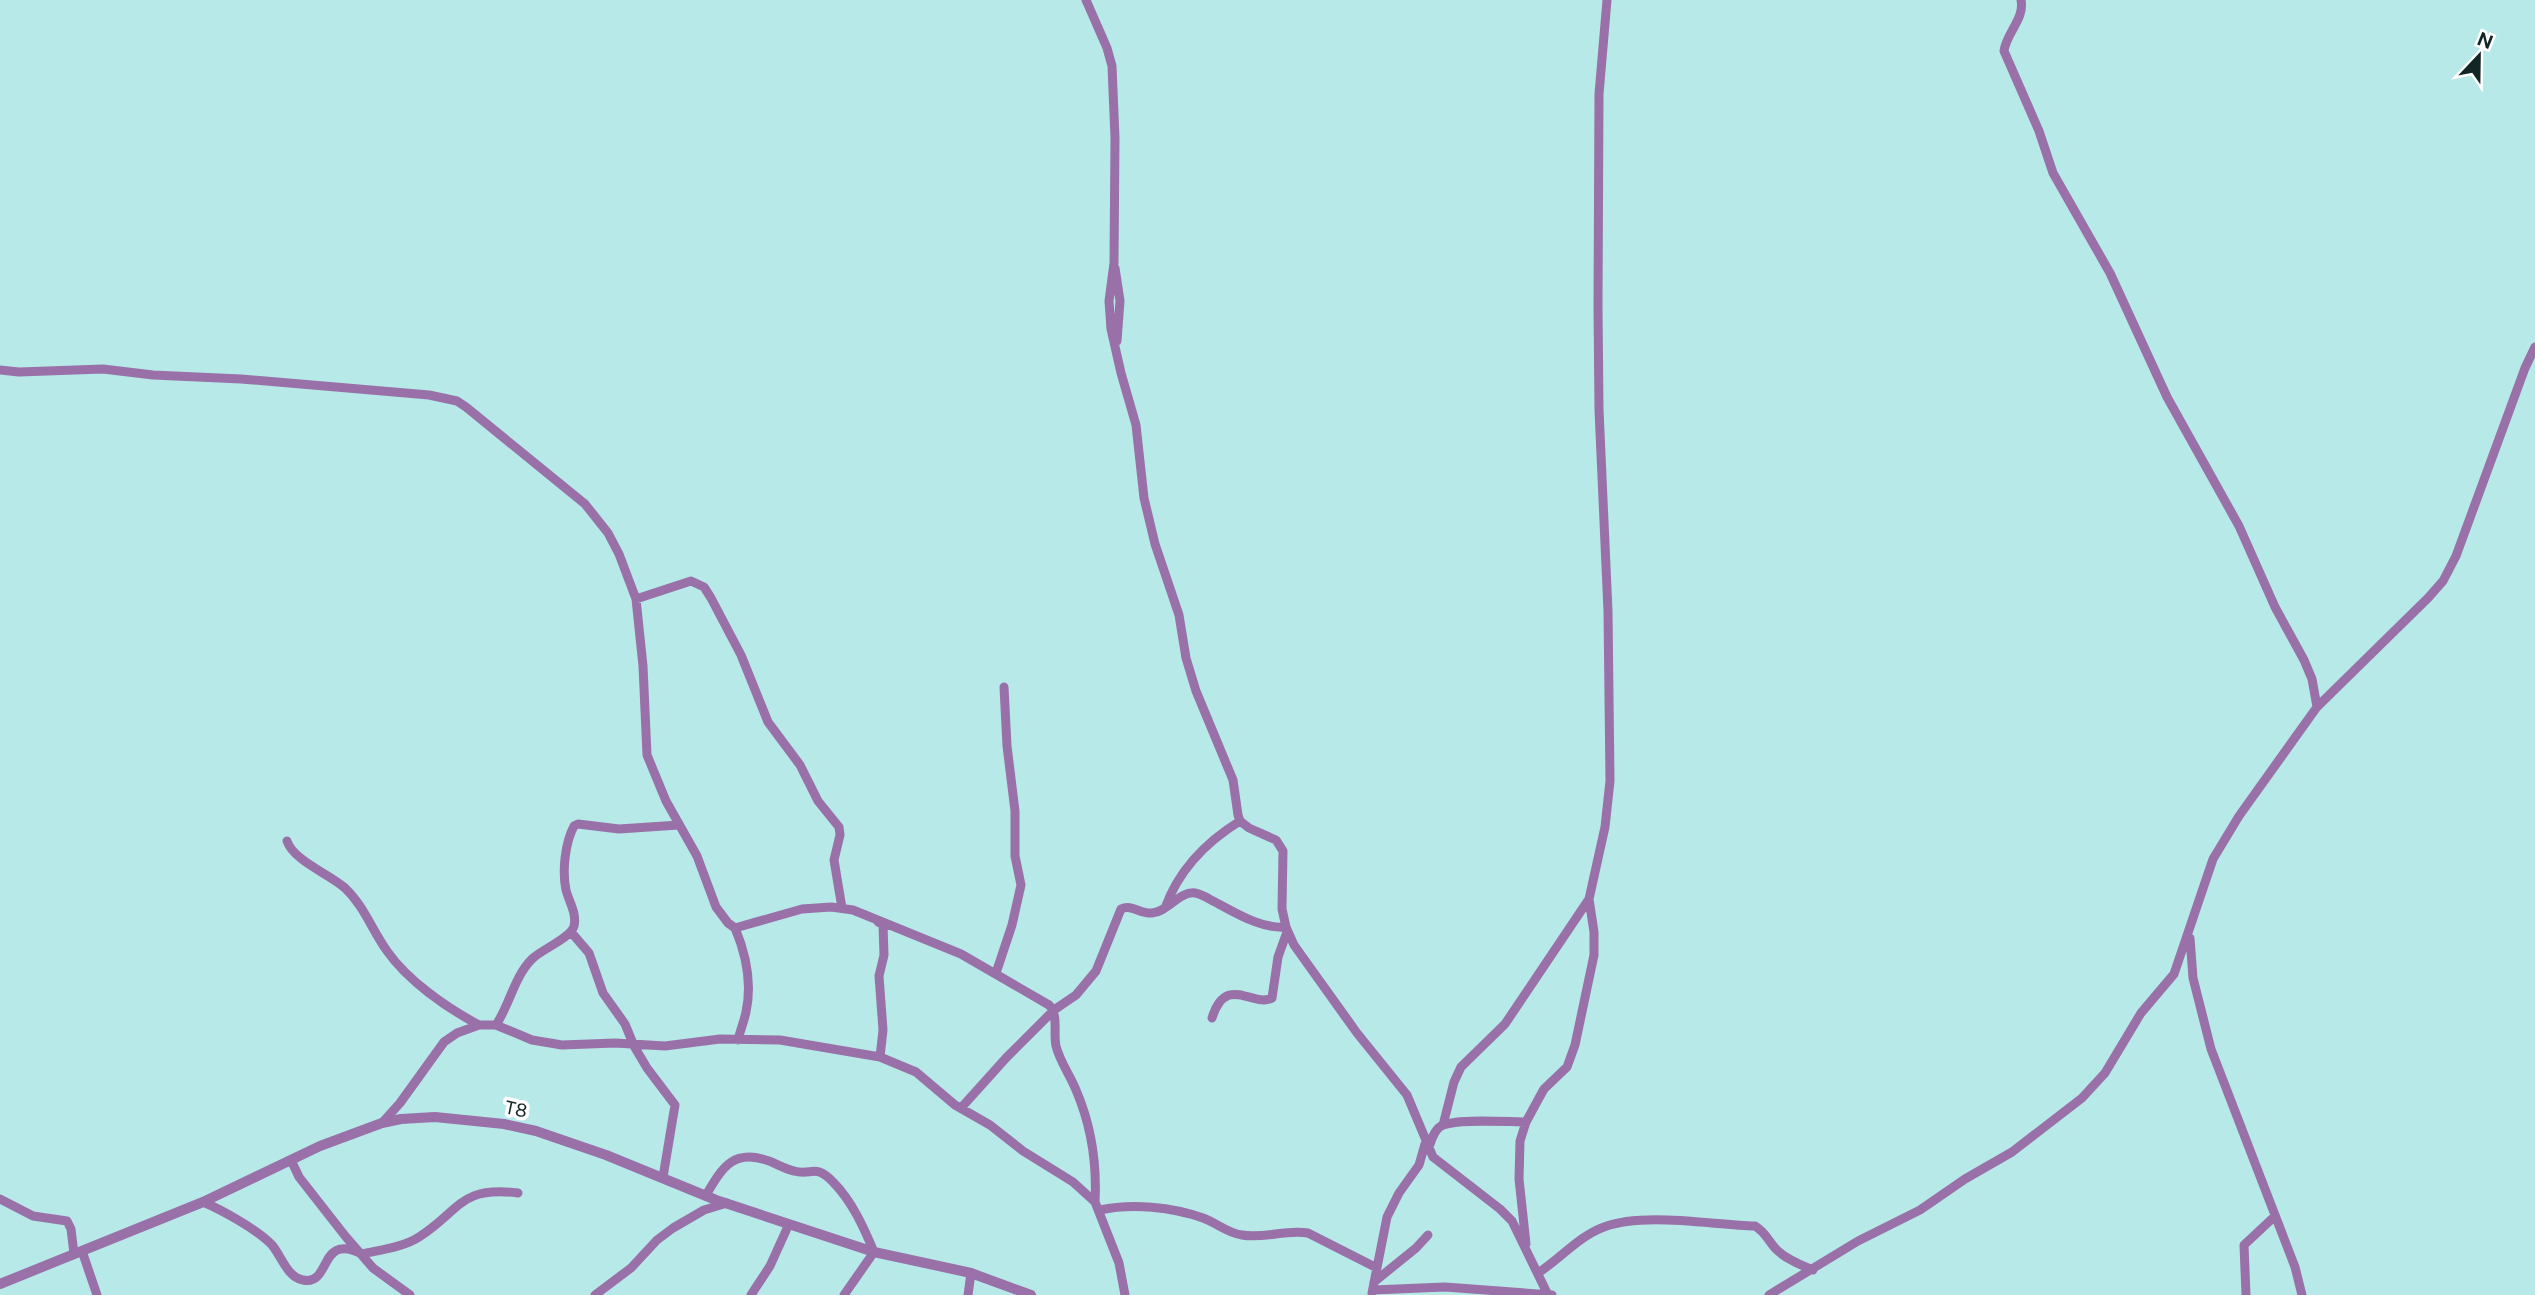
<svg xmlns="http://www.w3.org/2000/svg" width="2535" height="1295" font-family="'Public Sans',sans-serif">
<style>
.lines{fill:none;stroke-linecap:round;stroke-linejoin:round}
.minor{stroke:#9971a8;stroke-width:9}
.tertiary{stroke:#9971a8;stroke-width:10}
.labels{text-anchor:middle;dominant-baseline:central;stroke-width:7;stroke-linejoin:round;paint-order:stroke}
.street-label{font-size:18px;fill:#132626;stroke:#fff}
</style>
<rect width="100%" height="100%" fill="#b7e9e9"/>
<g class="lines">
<path class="minor" d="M 1086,0 L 1107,48 L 1112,66 L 1115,138 L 1114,263 L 1109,301 L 1111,329 L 1121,373 L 1136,425 L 1144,498 L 1155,544 L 1179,615 L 1186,658 L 1196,691 L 1233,780 L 1238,815 L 1240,821 L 1249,828 L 1276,840 L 1283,851 L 1282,909 L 1286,927 L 1294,945 L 1357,1033 L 1407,1095 L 1433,1157 L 1500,1209 L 1512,1221 L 1548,1295
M 2021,0 C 2025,19 2006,33 2004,51 L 2039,131 L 2053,173 L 2110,273 L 2167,397 L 2239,526 L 2275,607 L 2304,660 L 2312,679 L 2317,707
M 1115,268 L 1120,301 L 1117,341
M 0,370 L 19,372 L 103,369 L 153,375 L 241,379 L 429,395 L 457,401 L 466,407 L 585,504 L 608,533 L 619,554 L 636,599 L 643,666 L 647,755 L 666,801 L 697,856 L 716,907 L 728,923 L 735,928 L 802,909 L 831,907 L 853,910 L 961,954 L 1049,1005 C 1059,1015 1053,1032 1056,1046 C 1060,1062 1070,1075 1076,1090 C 1091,1125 1097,1164 1095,1202
M 636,599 L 691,581 L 704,587 L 711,598 L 741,655 L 768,722 L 800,765 L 818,801 L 839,827 L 840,835 L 834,860 L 842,908
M 287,841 C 293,860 329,874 345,888 C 364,906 372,930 387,951 C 408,981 447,1008 479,1025
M 1165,908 C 1179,869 1206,842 1240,821
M 878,922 L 883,925 L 884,955 L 879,976 L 883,1030 L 880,1057
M 735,928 C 746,954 752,984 746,1012 C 744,1022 740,1031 738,1040
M 571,932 L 589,953 L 603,993 L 625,1024 L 634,1046 L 647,1068 L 675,1105 L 663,1177
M 2190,938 L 2193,978 L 2211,1049 L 2295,1267 L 2302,1295
M 996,973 L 1012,925 L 1021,885 L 1015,856 L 1015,811 L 1007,746 L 1004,687
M 1212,1018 C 1226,973 1253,1008 1272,998 L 1278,957 L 1287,932
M 496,1025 C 510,1004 514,977 532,959 C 542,949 571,938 574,926 C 577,913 569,902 566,890 C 562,871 565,843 574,826 L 578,824 L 619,829 L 679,825
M 961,1108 L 1006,1058 L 1054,1010 L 1076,995 L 1096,971 L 1121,909 C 1132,904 1140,914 1152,913 C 1168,912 1179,891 1195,893 C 1202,894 1209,899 1215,902 C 1236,913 1261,929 1286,927
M 382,1123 L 400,1103 L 444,1042 L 457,1033 L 479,1025 L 496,1025 L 532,1040 L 562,1045 L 615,1043 L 665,1046 L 720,1039 L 780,1040 L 880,1057 L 916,1072 L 955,1105 L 990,1125 L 1023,1151 L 1073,1182 L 1095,1202 L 1119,1263 L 1125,1295
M 1443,1125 L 1454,1082 L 1461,1067 L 1505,1024 L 1589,899
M 1428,1150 C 1431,1142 1433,1131 1441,1126 C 1455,1118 1508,1122 1526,1122
M 291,1160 L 299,1177 L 346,1237 L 373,1268 L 410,1295
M 706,1195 C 722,1168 733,1148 769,1161 C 777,1164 785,1169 794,1171 C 812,1176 815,1163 833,1182 C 852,1201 864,1228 874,1252 L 844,1295
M 0,1199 L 33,1216 L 67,1221 L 71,1229 L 74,1254
M 203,1202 C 222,1210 258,1230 272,1245 C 282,1257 287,1277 303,1280 C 332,1286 318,1232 362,1254 C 380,1250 404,1247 419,1237 C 461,1210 459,1186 518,1193
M 1100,1210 C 1132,1203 1172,1207 1203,1218 C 1217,1223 1227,1233 1242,1235 C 1265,1239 1286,1229 1308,1233 L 1377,1268
M 1526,1244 L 1519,1179 L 1520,1141 L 1526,1122 L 1539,1098 L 1544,1089 L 1567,1067 L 1575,1045 L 1594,955 L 1594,932 L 1589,899 L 1605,827 L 1610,781 L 1608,611 L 1599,410 L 1598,306 L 1599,94 L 1607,0
M 82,1251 L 97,1295
M 1538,1273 C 1560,1259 1579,1236 1604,1227 C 1644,1212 1712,1225 1755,1226 C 1766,1232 1769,1243 1778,1251 C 1788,1260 1801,1265 1813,1270
M 1374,1282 L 1416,1248 L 1428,1235
M 1373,1290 L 1445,1287 L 1552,1295
M 1372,1293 L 1387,1217 L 1399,1193 L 1419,1165 L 1425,1144
M 595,1295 L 631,1268 L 657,1240 L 673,1228 L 704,1210 L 727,1203
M 751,1295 L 770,1266 L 789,1224
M 968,1295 L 971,1273
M 1769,1295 L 1858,1241 L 1920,1210 L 1965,1179 L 2012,1152 L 2082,1098 L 2105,1073 L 2141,1013 L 2174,974 L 2213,859 L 2239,816 L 2317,707 L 2428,598 L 2443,581 L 2456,556 L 2525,368 L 2535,347
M 2246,1295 L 2244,1245 L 2274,1217"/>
<path class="tertiary" d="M 0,1284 L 203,1202 L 320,1146 L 382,1123 L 401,1119 L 435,1117 L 504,1124 L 536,1131 L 606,1155 L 716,1200 L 874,1252 L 971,1273 L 1031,1295"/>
</g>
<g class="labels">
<g class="street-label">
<text transform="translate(516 1109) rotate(12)">T8</text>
</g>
</g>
<g transform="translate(2479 56) rotate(22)" stroke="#ffffff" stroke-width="5" paint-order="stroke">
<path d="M0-5L12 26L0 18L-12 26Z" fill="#132626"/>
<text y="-10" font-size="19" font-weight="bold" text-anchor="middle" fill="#132626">N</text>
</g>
</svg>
